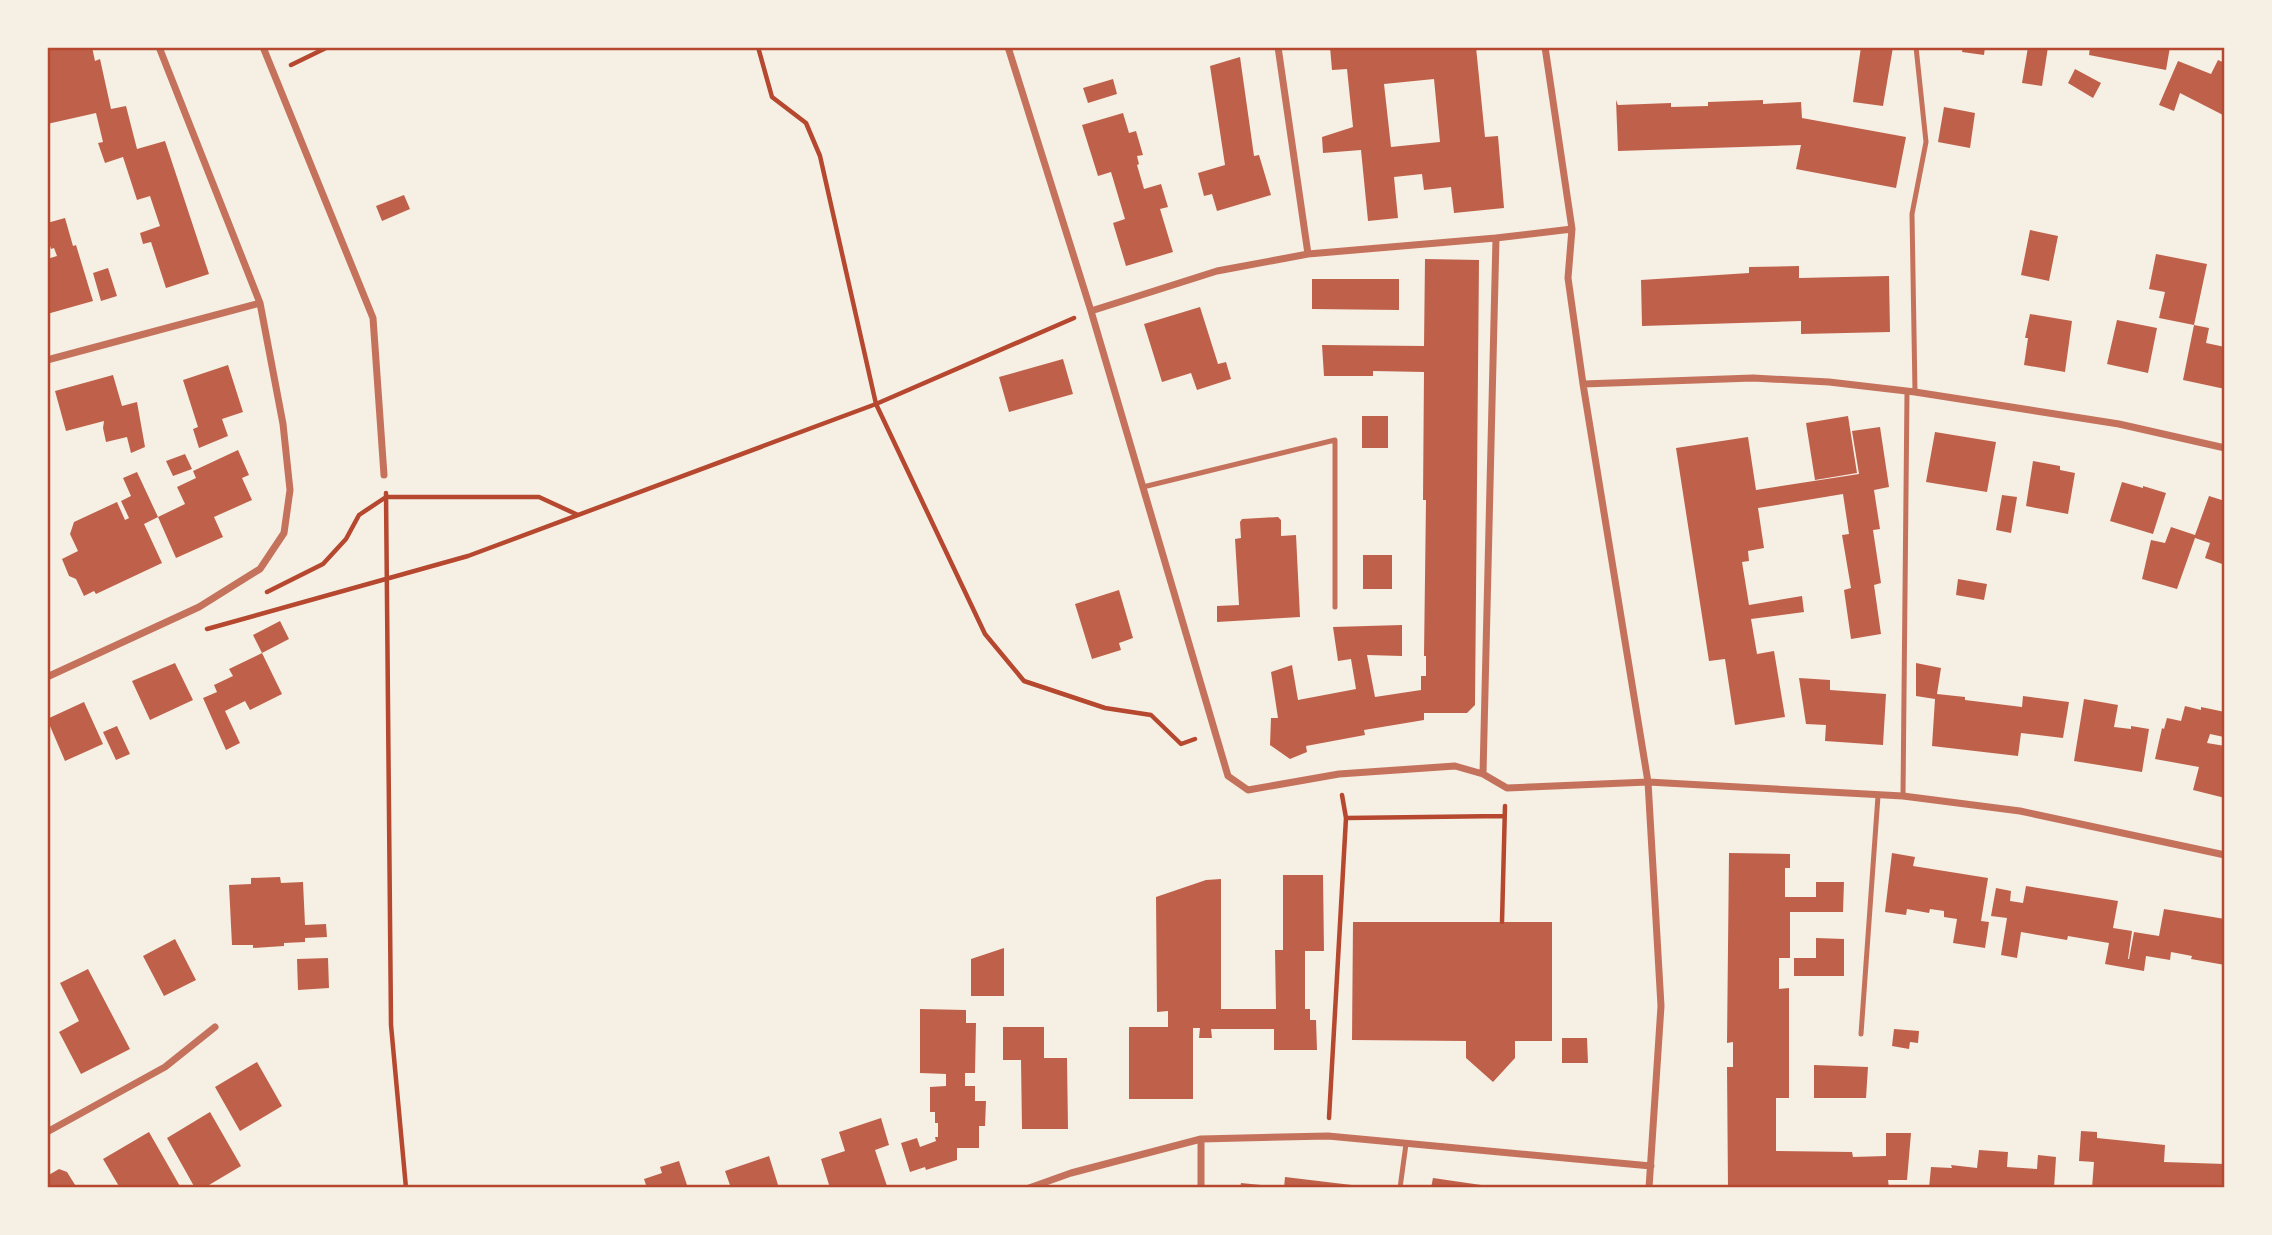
<svg xmlns="http://www.w3.org/2000/svg" width="2272" height="1235" font-family="Signika,sans-serif">
<style>
.building{fill:#bf614a;fill-rule:evenodd}
.lines{fill:none;stroke-linecap:round;stroke-linejoin:round}
.path{stroke:#b5482f;stroke-width:4.5}
.service{stroke:#c5725c;stroke-width:5}
.minor{stroke:#c5725c;stroke-width:7}
.neatline{fill:none;stroke:#b5482f;stroke-width:2.5}
</style>
<rect width="100%" height="100%" fill="#f6efe4"/>
<path class="building" d="M 47,47 L 92,47 L 95,61 L 100,59 L 111,109 L 126,106 L 137,149 L 165,141 L 209,274 L 166,288 L 151,242 L 143,244 L 140,233 L 160,226 L 150,196 L 137,200 L 123,157 L 105,163 L 98,143 L 103,142 L 96,113 L 47,124 Z
M 1330,47 L 1476,47 L 1485,137 L 1498,136 L 1504,208 L 1454,213 L 1451,187 L 1424,190 L 1422,174 L 1394,177 L 1398,218 L 1368,221 L 1361,150 L 1323,153 L 1322,137 L 1353,127 L 1347,69 L 1332,70 ZM 1434,79 L 1440,142 L 1391,147 L 1384,84 Z
M 1861,47 L 1893,47 L 1883,106 L 1853,102 Z
M 1963,47 L 1985,47 L 1984,55 L 1962,52 Z
M 2028,47 L 2048,47 L 2042,86 L 2022,83 Z
M 2090,47 L 2170,47 L 2166,70 L 2089,55 Z
M 1240,57 L 1254,156 L 1259,155 L 1271,195 L 1217,211 L 1212,194 L 1204,196 L 1198,173 L 1225,165 L 1210,66 Z
M 2218,60 L 2225,63 L 2225,116 L 2180,93 L 2174,111 L 2159,105 L 2178,61 L 2211,74 Z
M 2075,69 L 2101,83 L 2093,98 L 2068,83 Z
M 1113,79 L 1117,94 L 1088,103 L 1083,88 Z
M 1616,100 L 1618,105 L 1671,103 L 1671,107 L 1708,106 L 1708,102 L 1763,100 L 1763,104 L 1801,102 L 1802,118 L 1906,137 L 1896,188 L 1796,169 L 1801,145 L 1618,151 Z
M 1944,107 L 1975,113 L 1970,148 L 1938,142 Z
M 1123,113 L 1129,133 L 1136,131 L 1143,155 L 1137,156 L 1139,164 L 1137,165 L 1144,189 L 1161,184 L 1168,207 L 1160,209 L 1173,252 L 1126,266 L 1113,223 L 1125,219 L 1111,172 L 1098,176 L 1082,125 Z
M 404,195 L 410,209 L 382,221 L 376,206 Z
M 65,218 L 73,246 L 76,245 L 93,301 L 47,314 L 47,259 L 57,256 L 54,248 L 51,249 L 47,236 L 47,223 Z
M 2030,230 L 2058,236 L 2049,281 L 2021,275 Z
M 2156,254 L 2207,264 L 2194,325 L 2159,318 L 2165,292 L 2149,289 Z
M 1425,259 L 1479,260 L 1475,705 L 1467,713 L 1424,713 L 1424,720 L 1364,730 L 1365,735 L 1306,746 L 1307,752 L 1290,759 L 1270,745 L 1271,718 L 1278,718 L 1271,672 L 1292,665 L 1298,700 L 1356,689 L 1351,659 L 1338,661 L 1333,627 L 1402,625 L 1402,656 L 1367,655 L 1375,697 L 1421,690 L 1421,676 L 1426,676 L 1426,656 L 1424,656 L 1426,500 L 1423,500 L 1424,372 L 1373,371 L 1373,376 L 1324,376 L 1322,345 L 1424,346 Z
M 1799,266 L 1799,278 L 1889,276 L 1890,332 L 1801,334 L 1801,321 L 1642,326 L 1641,280 L 1749,273 L 1749,267 Z
M 108,268 L 117,296 L 101,301 L 93,273 Z
M 1312,279 L 1399,279 L 1399,310 L 1312,309 Z
M 1200,307 L 1218,364 L 1226,362 L 1231,379 L 1197,390 L 1191,373 L 1162,382 L 1144,324 Z
M 2030,314 L 2072,321 L 2065,372 L 2024,365 L 2028,338 L 2025,338 Z
M 2117,320 L 2157,328 L 2148,373 L 2107,364 Z
M 2194,325 L 2209,328 L 2206,343 L 2225,347 L 2225,389 L 2183,380 Z
M 1063,359 L 1073,394 L 1009,412 L 999,377 Z
M 228,365 L 243,412 L 222,419 L 228,436 L 199,448 L 193,429 L 198,427 L 183,380 Z
M 113,375 L 122,406 L 137,402 L 145,447 L 131,453 L 127,437 L 106,442 L 103,428 L 104,421 L 66,431 L 55,391 Z
M 1362,416 L 1388,416 L 1388,448 L 1362,448 Z
M 1848,416 L 1857,473 L 1815,480 L 1806,423 Z
M 1880,427 L 1889,487 L 1874,490 L 1880,529 L 1873,530 L 1881,583 L 1874,585 L 1881,634 L 1851,639 L 1844,590 L 1851,588 L 1842,535 L 1849,534 L 1843,494 L 1758,508 L 1764,548 L 1748,551 L 1749,561 L 1742,562 L 1749,605 L 1802,596 L 1804,612 L 1751,619 L 1757,654 L 1774,651 L 1785,717 L 1735,725 L 1725,659 L 1709,661 L 1676,448 L 1748,437 L 1756,490 L 1859,474 L 1852,431 Z
M 1935,432 L 1996,442 L 1987,492 L 1926,482 Z
M 238,450 L 249,475 L 242,478 L 252,500 L 214,517 L 223,537 L 176,558 L 158,517 L 185,504 L 177,487 L 196,478 L 193,471 Z
M 185,454 L 192,469 L 173,476 L 166,461 Z
M 2033,461 L 2060,466 L 2060,470 L 2075,473 L 2068,514 L 2026,506 Z
M 137,472 L 158,517 L 144,524 L 162,563 L 96,594 L 94,591 L 84,596 L 76,579 L 69,576 L 62,559 L 78,551 L 70,534 L 74,522 L 117,502 L 125,520 L 129,518 L 121,501 L 131,496 L 123,478 Z
M 2122,482 L 2143,488 L 2143,486 L 2166,493 L 2153,534 L 2110,521 Z
M 2002,495 L 2017,497 L 2011,533 L 1996,530 Z
M 2209,496 L 2225,501 L 2225,565 L 2205,558 L 2210,543 L 2195,538 L 2177,589 L 2142,579 L 2151,540 L 2165,543 L 2171,527 L 2195,535 Z
M 1278,517 L 1281,520 L 1281,536 L 1296,535 L 1300,617 L 1217,622 L 1217,606 L 1239,605 L 1235,539 L 1241,538 L 1240,522 L 1242,519 Z
M 1363,555 L 1392,555 L 1392,589 L 1363,589 Z
M 1958,579 L 1987,584 L 1984,600 L 1956,595 Z
M 1119,590 L 1133,638 L 1119,643 L 1121,650 L 1092,659 L 1075,604 Z
M 280,621 L 289,639 L 262,653 L 253,635 Z
M 262,653 L 282,694 L 250,710 L 245,701 L 225,711 L 240,743 L 226,750 L 203,698 L 217,692 L 214,685 L 233,676 L 229,669 Z
M 175,663 L 193,700 L 150,720 L 132,681 Z
M 1916,663 L 1941,668 L 1937,694 L 1965,697 L 1965,700 L 2022,707 L 2023,696 L 2069,702 L 2063,738 L 2021,733 L 2018,756 L 1932,746 L 1935,699 L 1916,696 Z
M 1799,678 L 1830,680 L 1830,690 L 1886,694 L 1883,745 L 1825,741 L 1826,725 L 1806,724 Z
M 2084,699 L 2118,705 L 2114,727 L 2131,729 L 2131,726 L 2149,729 L 2142,772 L 2074,761 Z
M 84,702 L 103,744 L 65,761 L 47,719 Z
M 2185,706 L 2201,710 L 2201,707 L 2225,712 L 2224,737 L 2210,734 L 2207,743 L 2225,746 L 2225,798 L 2193,790 L 2199,767 L 2155,759 L 2162,728 L 2164,729 L 2167,718 L 2181,721 Z
M 117,726 L 130,754 L 116,760 L 103,732 Z
M 1729,853 L 1790,854 L 1790,868 L 1785,868 L 1785,897 L 1816,897 L 1816,882 L 1844,882 L 1843,912 L 1790,912 L 1790,958 L 1779,958 L 1779,989 L 1789,988 L 1789,1098 L 1776,1098 L 1776,1151 L 1852,1152 L 1853,1157 L 1886,1156 L 1886,1133 L 1911,1133 L 1907,1180 L 1888,1180 L 1889,1188 L 1728,1188 L 1727,1067 L 1733,1067 L 1733,1042 L 1727,1043 Z
M 1892,853 L 1915,857 L 1913,866 L 1988,878 L 1981,921 L 1989,922 L 1985,948 L 1953,943 L 1957,919 L 1944,917 L 1944,911 L 1930,909 L 1929,913 L 1907,909 L 1906,915 L 1885,912 Z
M 1283,875 L 1323,875 L 1324,951 L 1305,951 L 1305,1009 L 1310,1009 L 1310,1020 L 1316,1020 L 1317,1050 L 1274,1050 L 1274,1029 L 1211,1029 L 1212,1038 L 1199,1038 L 1200,1028 L 1193,1028 L 1193,1099 L 1129,1099 L 1129,1027 L 1168,1027 L 1168,1011 L 1157,1012 L 1156,897 L 1206,880 L 1221,879 L 1221,1009 L 1276,1009 L 1275,950 L 1283,950 Z
M 280,877 L 281,883 L 303,882 L 305,925 L 326,924 L 327,937 L 305,938 L 305,942 L 284,943 L 284,946 L 253,948 L 253,945 L 232,945 L 229,885 L 251,884 L 251,878 Z
M 2026,886 L 2118,901 L 2113,928 L 2132,931 L 2128,959 L 2129,959 L 2134,932 L 2159,936 L 2164,909 L 2225,919 L 2225,965 L 2191,959 L 2192,956 L 2171,952 L 2170,960 L 2146,956 L 2144,971 L 2105,964 L 2109,943 L 2068,936 L 2067,940 L 2021,932 L 2017,958 L 2001,955 L 2007,918 L 1991,916 L 1996,888 L 2011,891 L 2010,901 L 2023,903 Z
M 1353,922 L 1552,922 L 1552,1041 L 1515,1041 L 1515,1058 L 1493,1082 L 1466,1058 L 1466,1041 L 1352,1040 Z
M 1816,938 L 1844,939 L 1844,976 L 1794,976 L 1794,958 L 1816,958 Z
M 175,939 L 196,980 L 164,996 L 143,956 Z
M 1004,948 L 1004,996 L 971,996 L 971,959 Z
M 328,958 L 329,988 L 298,990 L 297,959 Z
M 88,969 L 130,1049 L 81,1074 L 59,1032 L 79,1021 L 60,983 Z
M 920,1009 L 966,1010 L 966,1023 L 976,1023 L 975,1073 L 965,1073 L 965,1086 L 975,1086 L 975,1101 L 986,1101 L 985,1126 L 979,1126 L 979,1148 L 957,1148 L 957,1160 L 926,1170 L 925,1167 L 910,1172 L 901,1143 L 917,1138 L 920,1147 L 936,1141 L 935,1137 L 938,1137 L 938,1123 L 935,1123 L 935,1112 L 930,1112 L 930,1087 L 946,1086 L 946,1074 L 920,1073 Z
M 1003,1027 L 1044,1027 L 1044,1058 L 1067,1058 L 1068,1129 L 1022,1129 L 1021,1060 L 1003,1060 Z
M 1894,1029 L 1919,1031 L 1918,1043 L 1910,1042 L 1909,1049 L 1892,1046 Z
M 1562,1038 L 1587,1038 L 1588,1063 L 1562,1063 Z
M 257,1062 L 282,1106 L 240,1131 L 215,1087 Z
M 1814,1065 L 1868,1067 L 1866,1098 L 1814,1098 Z
M 210,1112 L 241,1166 L 204,1188 L 195,1188 L 167,1138 Z
M 881,1118 L 889,1145 L 875,1150 L 887,1186 L 830,1188 L 821,1159 L 845,1151 L 839,1132 Z
M 2081,1131 L 2097,1132 L 2097,1138 L 2165,1145 L 2164,1162 L 2225,1164 L 2225,1188 L 2092,1188 L 2094,1162 L 2079,1161 Z
M 149,1132 L 181,1188 L 120,1188 L 103,1159 Z
M 1979,1150 L 2008,1152 L 2007,1167 L 2037,1169 L 2038,1155 L 2056,1157 L 2054,1188 L 1929,1188 L 1931,1167 L 1952,1168 L 1951,1165 L 1977,1168 Z
M 769,1156 L 779,1188 L 731,1188 L 725,1171 Z
M 679,1161 L 688,1188 L 647,1188 L 644,1179 L 662,1173 L 660,1167 Z
M 59,1169 L 67,1172 L 77,1188 L 47,1188 L 47,1176 Z
M 1285,1177 L 1360,1186 L 1360,1188 L 1284,1188 Z
M 1433,1178 L 1488,1186 L 1488,1188 L 1431,1188 Z
M 1241,1183 L 1271,1186 L 1271,1188 L 1240,1188 Z"/>
<g class="lines">
<path class="path" d="M 758,47 L 772,97 L 806,123 L 820,156 L 876,404 L 985,634 L 1024,681 L 1105,708 L 1151,715 L 1181,744 L 1195,739
M 291,65 L 328,47
M 386,493 L 391,1025 L 406,1188
M 267,592 L 323,564 L 346,539 L 359,515 L 386,497 L 539,497 L 578,515
M 207,629 L 468,556 L 876,404 L 1074,318
M 1346,818 L 1504,816
M 1502,922 L 1505,806
M 1329,1118 L 1346,818 L 1342,795"/>
<path class="service" d="M 1915,392 L 1912,214 L 1926,142 L 1916,47
M 1143,487 L 1335,440 L 1335,607
M 1903,796 L 1907,392
M 1861,1034 L 1878,796
M 1400,1188 L 1406,1144"/>
<path class="minor" d="M 263,47 L 373,318 L 384,475
M 1008,47 L 1091,311 L 1228,776 L 1248,790 L 1339,774 L 1455,766 L 1483,774 L 1507,788 L 1648,782 L 1903,796 L 2020,811 L 2225,855
M 1278,47 L 1308,254
M 1545,47 L 1572,229 L 1568,278 L 1583,384 L 1648,782 L 1661,1006 L 1649,1188
M 1091,311 L 1217,271 L 1308,254 L 1496,238
M 47,360 L 260,303
M 1583,384 L 1753,378 L 1829,382 L 1915,392 L 2119,424 L 2225,448
M 47,677 L 199,607 L 260,569 L 284,533 L 290,490 L 283,424 L 260,303 L 159,47
M 1483,774 L 1496,238 L 1572,229
M 47,1132 L 165,1067 L 215,1027
M 1029,1188 L 1071,1173 L 1201,1139 L 1328,1136 L 1651,1166
M 1201,1188 L 1201,1139"/>
</g>
<rect width="2272" height="1235" fill="none" stroke="#f6efe4" stroke-width="98"/>
<rect x="49" y="49" width="2174" height="1137" class="neatline"/>
</svg>
